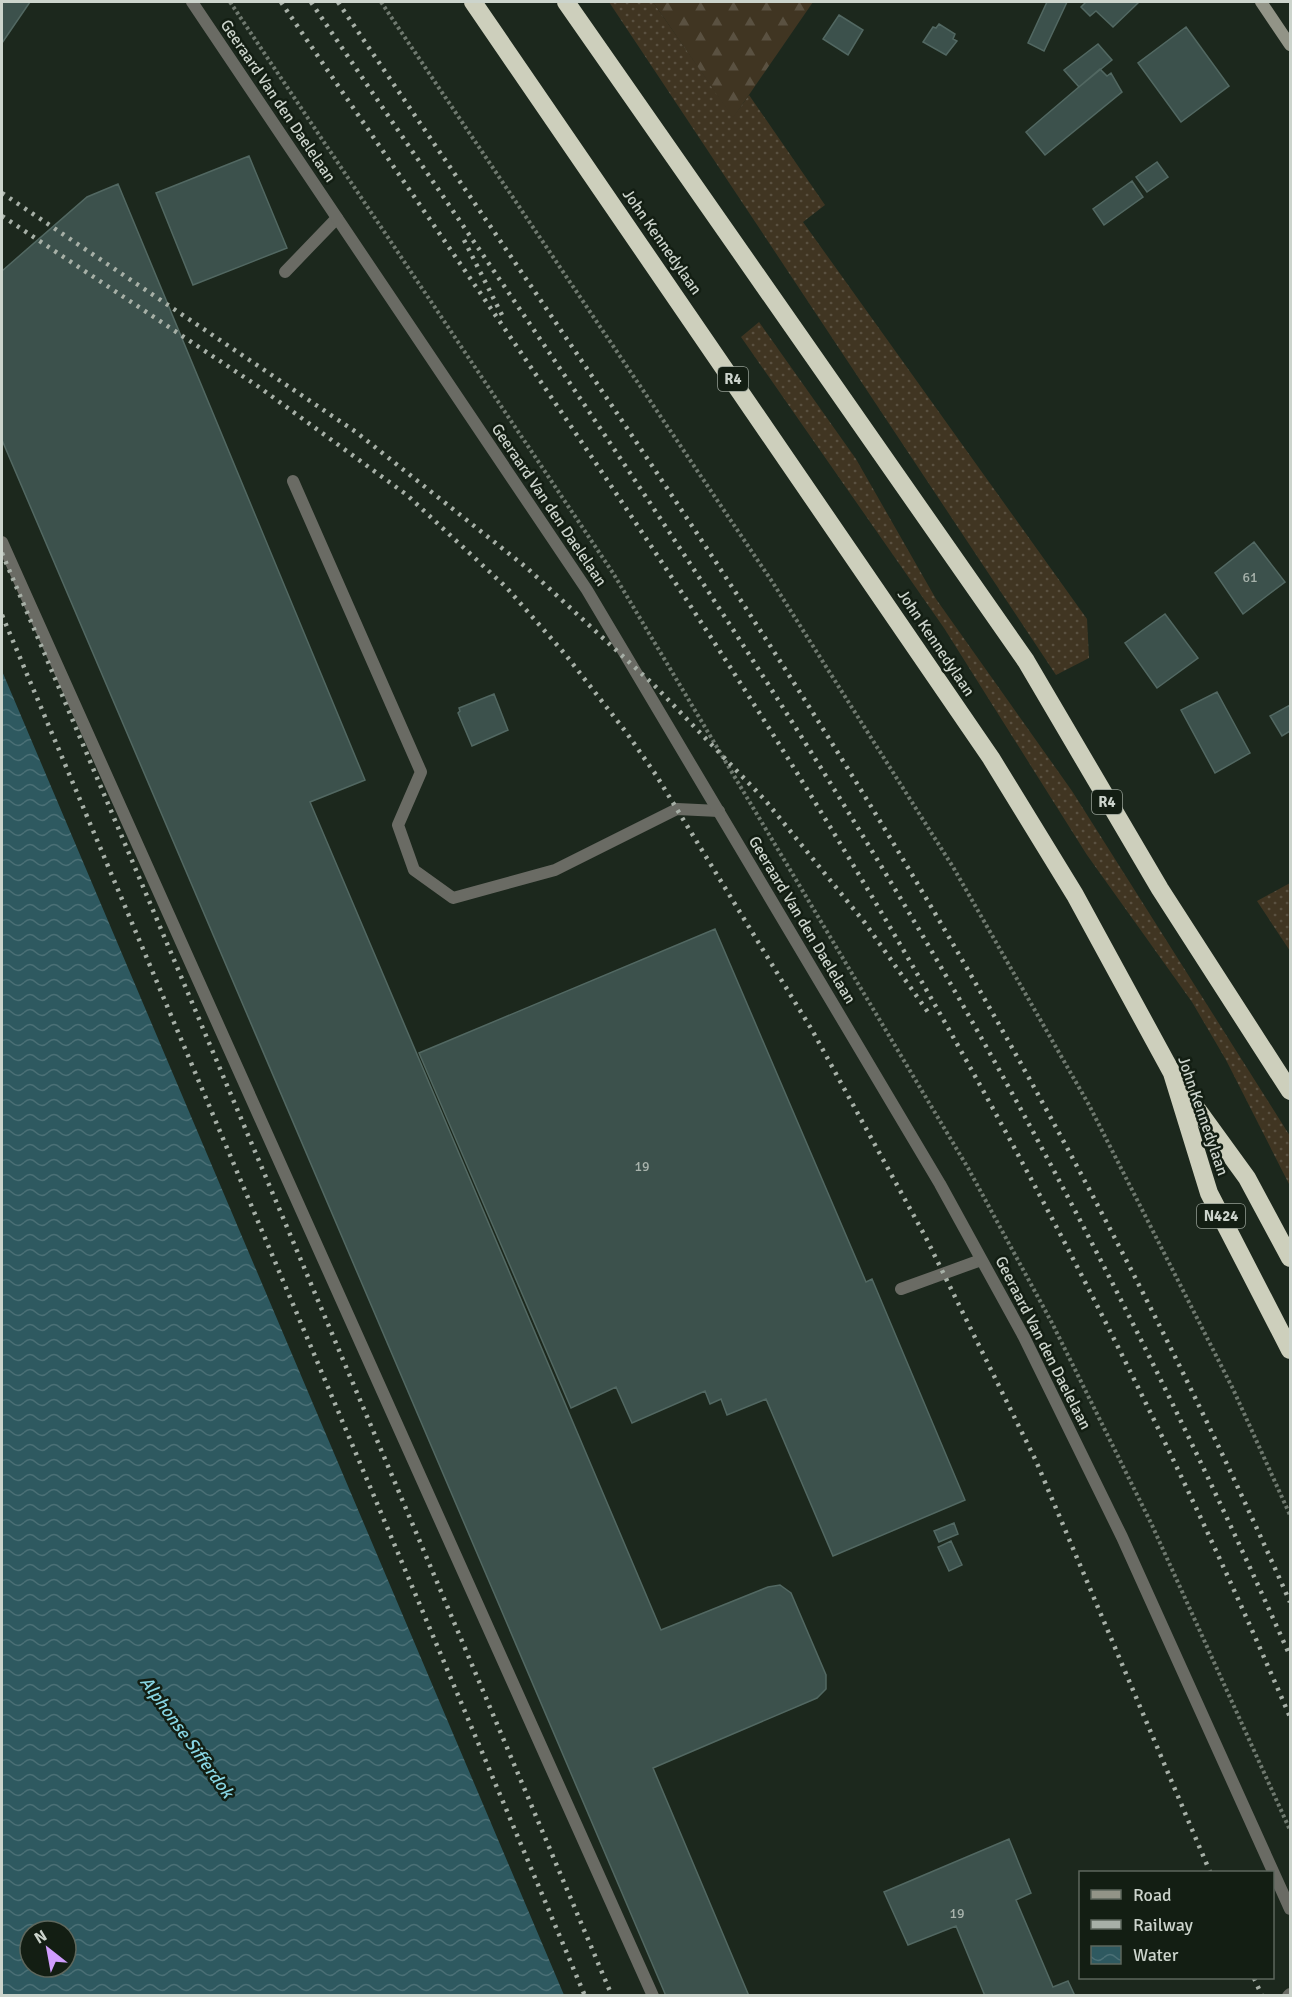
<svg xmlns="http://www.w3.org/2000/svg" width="1292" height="1997" font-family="Signika,sans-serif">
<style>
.grass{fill:url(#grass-dots)}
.forest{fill:url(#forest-firs)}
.water{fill:url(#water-waves);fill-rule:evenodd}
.building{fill:#3c514c;stroke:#526862;stroke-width:1.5}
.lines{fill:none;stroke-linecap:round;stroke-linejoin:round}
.path{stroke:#6f796f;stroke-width:4;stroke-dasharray:3 3;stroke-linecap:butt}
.lane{stroke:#6a6b64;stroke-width:12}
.street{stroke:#6a6b64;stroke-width:12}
.secondary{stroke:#929487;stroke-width:12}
.highway{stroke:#cdcfbc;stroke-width:18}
.rail{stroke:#a7b0a7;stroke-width:4.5;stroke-dasharray:3 6;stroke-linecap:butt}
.labels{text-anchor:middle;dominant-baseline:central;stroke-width:5;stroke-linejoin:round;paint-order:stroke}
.number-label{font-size:14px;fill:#a8b3ac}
.shield{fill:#131e13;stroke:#949d94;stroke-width:1.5}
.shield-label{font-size:15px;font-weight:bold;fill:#ccd4cc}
.street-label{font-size:16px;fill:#ccd4cc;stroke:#131e13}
.water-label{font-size:18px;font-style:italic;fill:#88d6e4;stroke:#131e13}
</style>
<defs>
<pattern id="grass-dots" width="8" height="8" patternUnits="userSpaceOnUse" patternTransform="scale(1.5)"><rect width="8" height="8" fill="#403522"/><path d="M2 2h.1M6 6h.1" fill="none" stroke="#5a5141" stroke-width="1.8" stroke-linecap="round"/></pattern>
<pattern id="forest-firs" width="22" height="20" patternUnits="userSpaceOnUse" patternTransform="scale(1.5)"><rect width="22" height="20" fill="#403522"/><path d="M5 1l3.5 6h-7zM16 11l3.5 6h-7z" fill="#5a5141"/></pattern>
<pattern id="water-waves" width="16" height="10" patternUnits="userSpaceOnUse" patternTransform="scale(1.5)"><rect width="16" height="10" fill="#2e5960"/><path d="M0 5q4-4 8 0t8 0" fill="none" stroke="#4b7076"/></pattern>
</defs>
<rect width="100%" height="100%" fill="#1c281d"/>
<path class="grass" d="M 609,2 L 653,2 L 733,117 L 749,95 L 825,205 L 803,222 L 1087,619 L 1089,658 L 1056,675 Z
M 759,322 L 856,459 L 936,599 L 1072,791 L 1290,1136 L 1290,1186 L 1226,1060 L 1192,1002 L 1087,855 L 944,628 L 741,337 Z
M 1290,883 L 1290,951 L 1257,901 Z"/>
<path class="forest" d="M 653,2 L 813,2 L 733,118 Z"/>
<path class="water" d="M 2,671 L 564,1995 L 2,1995 ZM 30,1931 L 66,1931 L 66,1967 L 30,1967 Z"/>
<path class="building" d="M 2,2 L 30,2 L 2,43 Z
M 1047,2 L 1067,2 L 1044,51 L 1028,43 Z
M 1086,2 L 1139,2 L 1113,27 L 1096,11 L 1090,16 L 1081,7 Z
M 839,15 L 863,30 L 848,55 L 823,39 Z
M 939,24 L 955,34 L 953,39 L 957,41 L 946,55 L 923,42 L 933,27 L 936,28 Z
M 1186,27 L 1229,86 L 1181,122 L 1138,63 Z
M 1098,44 L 1112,60 L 1079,87 L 1064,70 Z
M 1100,69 L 1107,76 L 1111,73 L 1122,92 L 1045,155 L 1026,132 Z
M 249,156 L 287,248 L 193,285 L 156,193 Z
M 1157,162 L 1168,177 L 1147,192 L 1136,177 Z
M 1132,181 L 1143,197 L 1104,225 L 1093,209 Z
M 118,184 L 365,780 L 310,802 L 661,1630 L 768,1587 L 780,1585 L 791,1593 L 826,1675 L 826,1689 L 817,1698 L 653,1768 L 749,1996 L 666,1996 L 2,440 L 2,271 L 87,197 Z
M 1254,542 L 1285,582 L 1243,614 L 1215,573 Z
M 1165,614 L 1198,658 L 1157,688 L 1125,643 Z
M 1217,692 L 1250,753 L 1215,773 L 1181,710 Z
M 494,694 L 508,730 L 472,746 L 458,713 L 460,711 L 459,708 Z
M 1290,705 L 1290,731 L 1282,736 L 1270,716 Z
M 715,929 L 866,1282 L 872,1279 L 965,1500 L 833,1556 L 766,1399 L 727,1415 L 721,1399 L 710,1404 L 705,1391 L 632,1423 L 616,1387 L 571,1408 L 419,1053 Z
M 954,1523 L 958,1534 L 939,1542 L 934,1531 Z
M 951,1541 L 962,1565 L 949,1571 L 938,1547 Z
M 1009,1839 L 1031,1893 L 1016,1900 L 1053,1987 L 1068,1981 L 1075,1996 L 985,1996 L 956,1926 L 908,1945 L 884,1892 Z"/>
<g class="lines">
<path class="path" d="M 230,2 L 613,573 L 968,1168 L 1052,1323 L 1151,1523 L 1290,1830
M 381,2 L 773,583 L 953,867 L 1089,1105 L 1233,1389 L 1290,1515"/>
<path class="lane" d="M 285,272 L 337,218
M 293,481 L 421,772 L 398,825 L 414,870 L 453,898 L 555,870 L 677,809 L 719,811
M 2,542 L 653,1996
M 901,1289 L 981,1260
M 1288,1996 L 1290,1994"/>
<path class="street" d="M 192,2 L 587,590 L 940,1184 L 1024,1337 L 1122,1537 L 1290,1909"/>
<path class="secondary" d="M 1261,2 L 1290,45"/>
<path class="highway" d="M 473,2 L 991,758 L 1075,895 L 1172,1073 L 1209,1193 L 1290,1350
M 566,2 L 1026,661 L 1160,889 L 1290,1091
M 1181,1087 L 1247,1178 L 1290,1258"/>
<path class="rail" d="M 281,2 C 442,239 608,474 762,717 C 963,1035 1141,1370 1290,1717
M 311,2 C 515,304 725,602 911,916 C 1052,1154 1177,1403 1290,1656
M 338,2 C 514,263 696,522 861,790 C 1021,1051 1166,1322 1290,1602
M 2,193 L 356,432 L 527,568 L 654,685 L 765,800 L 865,923 L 930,1015
M 2,216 L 259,387 L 407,495 L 507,588 L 565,654 L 626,732 L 656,775 L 812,1030 L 925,1236 L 1036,1461 L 1210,1872
M 464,240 L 502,315
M 2,553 L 612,1996
M 2,615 L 585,1996
M 1254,1978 L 1262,1996"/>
</g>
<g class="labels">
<g class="number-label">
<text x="1250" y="577">61</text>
<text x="642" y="1166">19</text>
<text x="957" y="1913">19</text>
</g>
<g class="shield">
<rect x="718" y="367" width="30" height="24" rx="4.5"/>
<rect x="1092" y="790" width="30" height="24" rx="4.5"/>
<rect x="1197" y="1204" width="48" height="24" rx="4.5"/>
</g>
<g class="shield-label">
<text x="733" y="379">R4</text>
<text x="1107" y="802">R4</text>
<text x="1221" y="1216">N424</text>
</g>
<g class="street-label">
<text transform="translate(278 101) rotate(56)">Geeraard Van den Daelelaan</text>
<text transform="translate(662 242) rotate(55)">John Kennedylaan</text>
<text transform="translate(549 505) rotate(56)">Geeraard Van den Daelelaan</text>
<text transform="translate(936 643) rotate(56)">John Kennedylaan</text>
<text transform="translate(802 920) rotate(59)">Geeraard Van den Daelelaan</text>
<text transform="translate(1203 1116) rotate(71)">John Kennedylaan</text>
<text transform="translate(1043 1343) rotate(63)">Geeraard Van den Daelelaan</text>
</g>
<g class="water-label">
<text transform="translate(187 1737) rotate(54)">Alphonse Sifferdok</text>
</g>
</g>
<rect width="1292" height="1997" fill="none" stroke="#ccd4cc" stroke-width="6"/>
<rect x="1079" y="1871" width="195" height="108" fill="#131e13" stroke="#5d675d" stroke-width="1.5"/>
<rect x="1091" y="1890" width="30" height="9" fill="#929487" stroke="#5d675d" stroke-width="1.5"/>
<text x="1133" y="1901" font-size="18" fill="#ccd4cc">Road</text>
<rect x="1091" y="1920" width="30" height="9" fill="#a7b0a7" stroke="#5d675d" stroke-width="1.5"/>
<text x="1133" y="1931" font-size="18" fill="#ccd4cc">Railway</text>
<rect x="1091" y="1946" width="30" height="18" fill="url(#water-waves)" stroke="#5d675d" stroke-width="1.5"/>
<text x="1133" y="1961" font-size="18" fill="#ccd4cc">Water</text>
<g transform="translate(48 1949) rotate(329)"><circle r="28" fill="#131e13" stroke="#5d675d" stroke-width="1.5"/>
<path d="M0-4.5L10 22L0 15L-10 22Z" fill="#d19dfe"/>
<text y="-9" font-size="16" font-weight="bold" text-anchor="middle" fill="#ccd4cc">N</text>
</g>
</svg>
